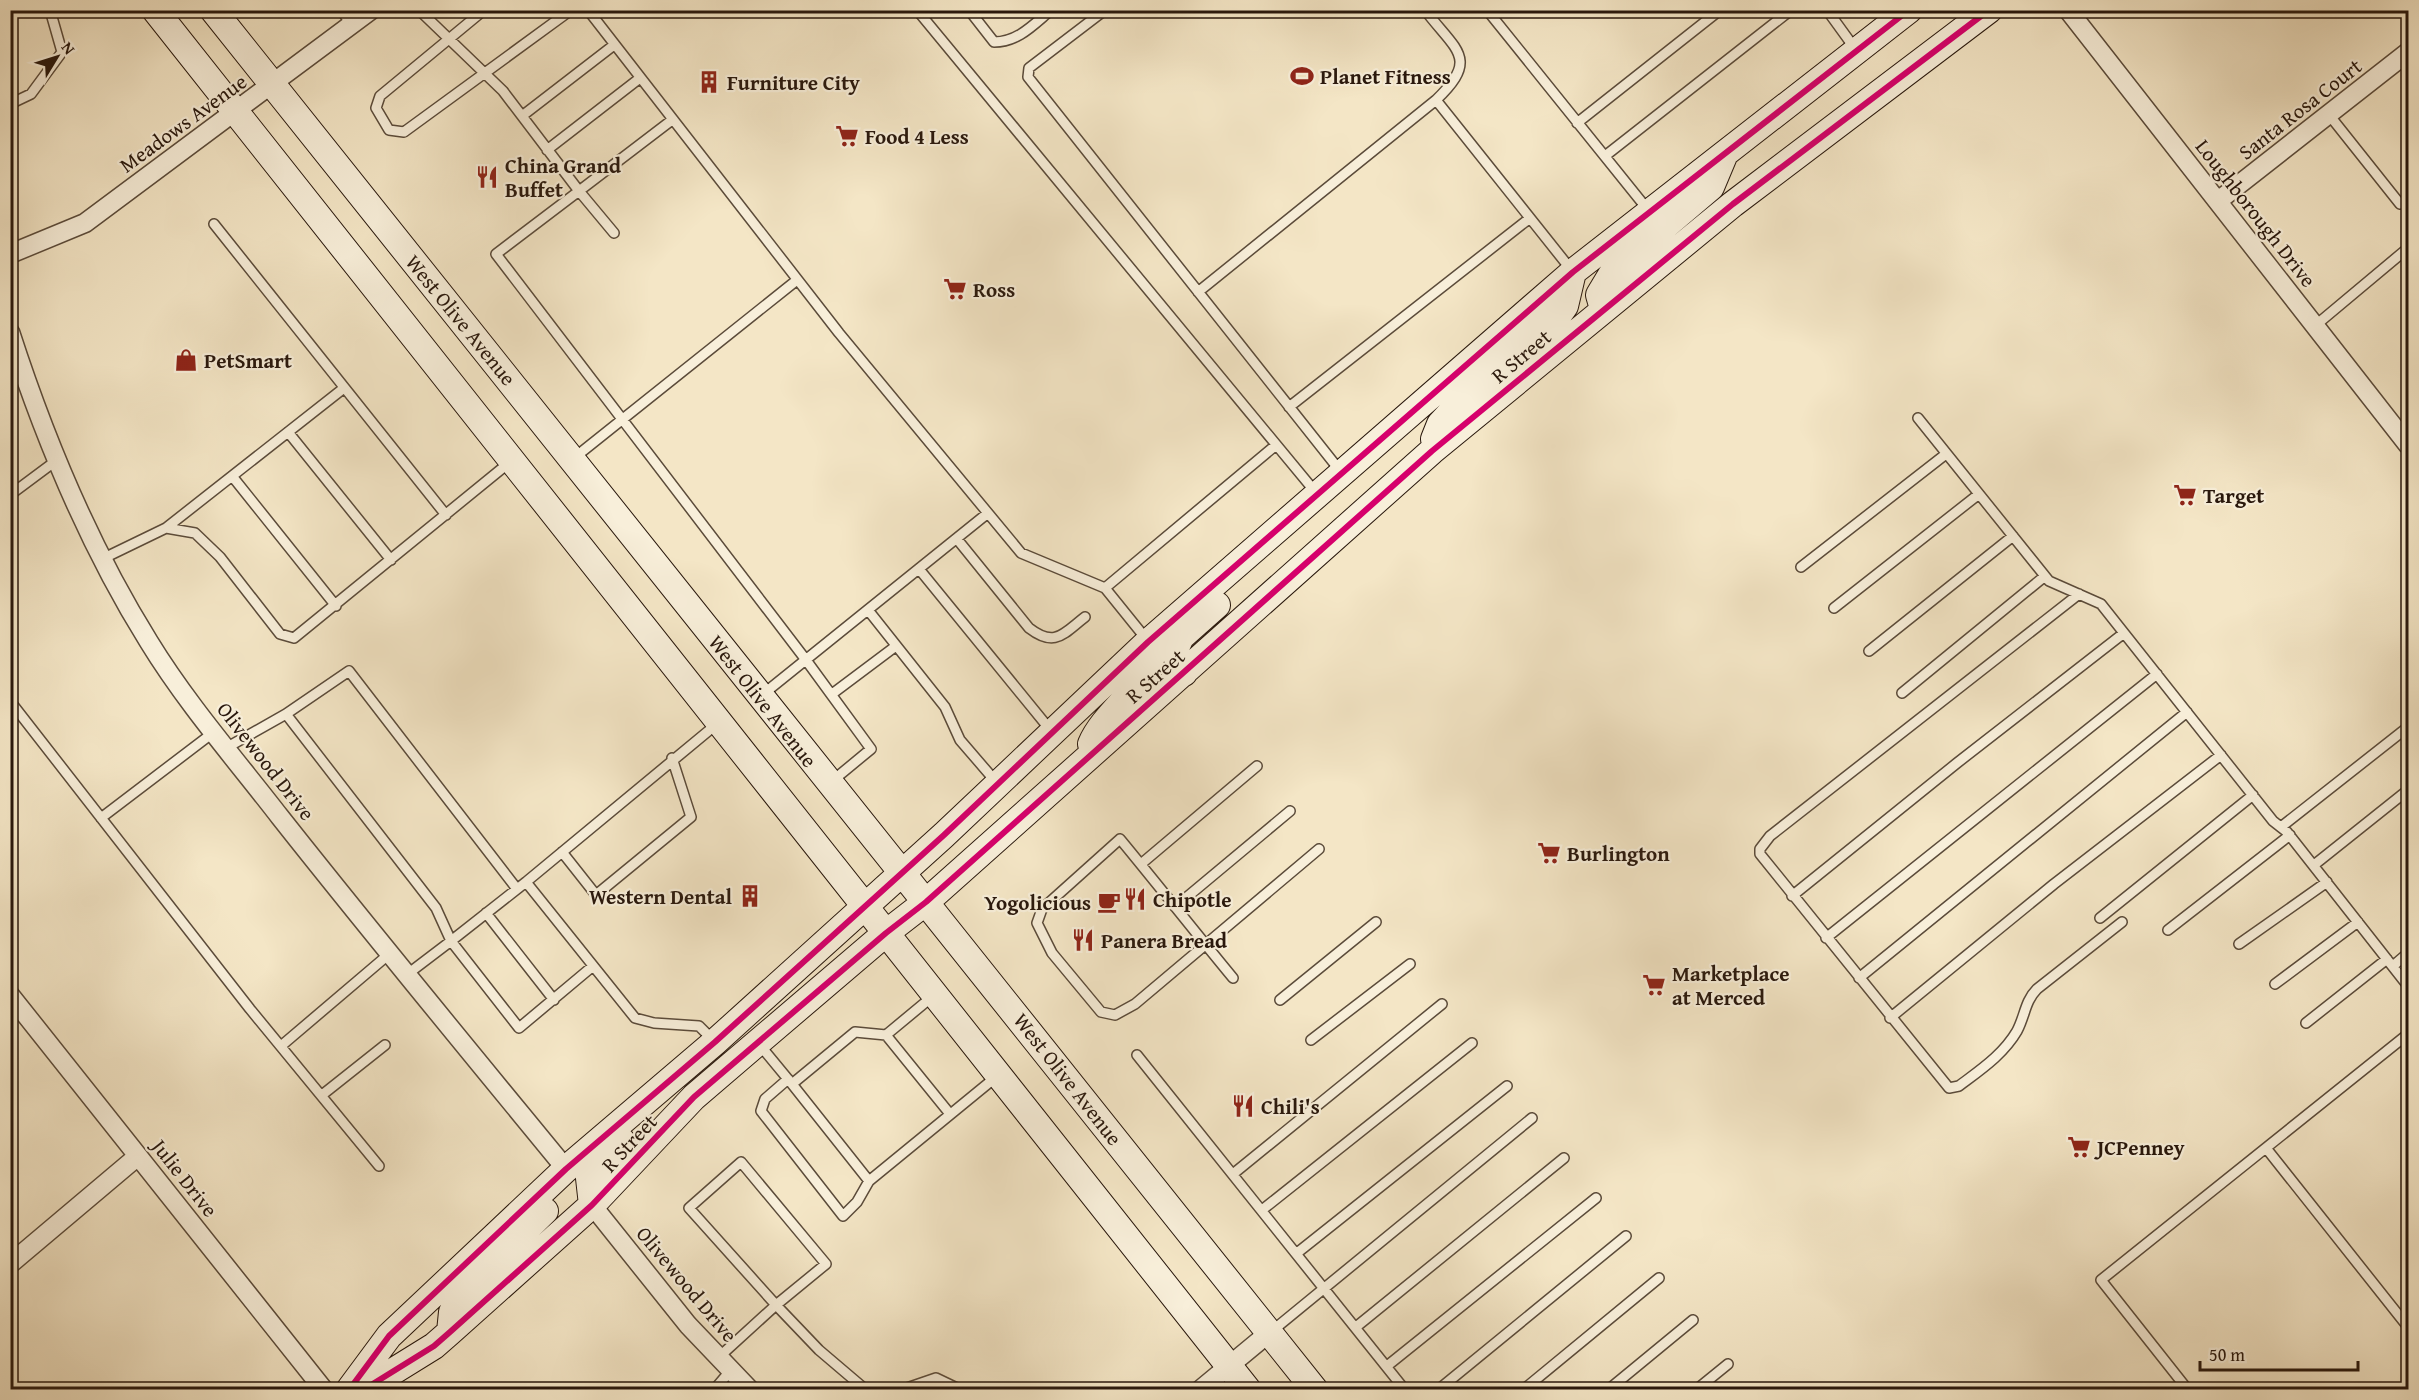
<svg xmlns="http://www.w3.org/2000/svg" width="2419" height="1400" font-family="'Gentium Book Plus',serif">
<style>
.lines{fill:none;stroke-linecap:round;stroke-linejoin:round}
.lane-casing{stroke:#5b4b3a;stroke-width:12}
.street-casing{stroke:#5b4b3a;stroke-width:21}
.secondary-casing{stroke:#28170c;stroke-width:28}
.lane{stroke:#f8efda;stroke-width:9}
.street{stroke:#f8efda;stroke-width:18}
.secondary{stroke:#f8efda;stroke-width:26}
.cycleway-casing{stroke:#f8efda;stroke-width:10}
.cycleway{stroke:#d6006c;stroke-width:6}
.labels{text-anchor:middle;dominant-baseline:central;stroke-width:4.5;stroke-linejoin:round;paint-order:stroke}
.poi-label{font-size:21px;font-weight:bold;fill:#28170c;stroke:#f8efda;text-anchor:start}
.street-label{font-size:21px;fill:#28170c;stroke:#f8efda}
</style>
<rect width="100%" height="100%" fill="#f4e6c6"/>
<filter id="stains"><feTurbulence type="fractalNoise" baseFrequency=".00333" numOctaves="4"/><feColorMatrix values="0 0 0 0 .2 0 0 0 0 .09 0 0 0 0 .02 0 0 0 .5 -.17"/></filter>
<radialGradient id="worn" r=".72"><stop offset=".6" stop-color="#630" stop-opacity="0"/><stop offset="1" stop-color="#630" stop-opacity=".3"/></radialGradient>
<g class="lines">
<g class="lane-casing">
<path id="lane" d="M 341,10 L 352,25
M 419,10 L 503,91 L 579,191 L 496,254 L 806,660 L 871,749 L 831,782
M 484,10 L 380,96 L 376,108 L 389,130 L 404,132 L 571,10
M 588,10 L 839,333 L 1021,553 L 1105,588 L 1147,640
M 917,10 L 1317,494
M 969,10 L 994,42 C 1018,42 1033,25 1051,10
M 1105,10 L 1029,68 L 1028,77 L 1341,472
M 1425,10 C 1456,51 1480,58 1436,100 L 1573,272
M 1487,10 L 1648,210
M 1827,10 L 1856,50
M 10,14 L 15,10
M 10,104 L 31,94 L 62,52 L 50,10
M 522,116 L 614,45
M 2330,116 L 2400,204
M 1577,123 L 1720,10
M 547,150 L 640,78
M 1605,156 L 1791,10
M 214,224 L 446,515
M 614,233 L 579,191 L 672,120
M 1198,292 L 1436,100
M 2316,325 L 2408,248
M 1289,407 L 1530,218
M 1918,418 L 2049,581 L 2101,604 L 2273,821 L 2287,832 L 2408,986
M 288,432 L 391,560
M 574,458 L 797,280
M 232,476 L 336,606
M 10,495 L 57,460
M 166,528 L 344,388
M 957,539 L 1029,628 C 1055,648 1063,634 1085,617
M 102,559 L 166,528 L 195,533 L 220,557 L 280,634 L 294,638 L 510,462
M 1801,567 L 1946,454
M 919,569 L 1052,732
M 1105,588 L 1276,445
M 2079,594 L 1770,836 L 1760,849 L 1760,854 L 1949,1088 L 1959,1086 C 1980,1070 2003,1055 2017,1031 C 2025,1016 2025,1001 2037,989 L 2122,922
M 1834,608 L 1979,494
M 868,610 L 945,707 L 960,740 L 997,783
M 1869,651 L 2013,536
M 1902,693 L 2045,576
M 832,694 L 896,646
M 762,695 L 988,513
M 10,701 L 250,1009 L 379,1166
M 286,714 L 349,671 L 517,889
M 226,748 L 286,714 L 436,908 L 451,941 L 405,976
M 101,818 L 214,732
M 2281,827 L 2408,727
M 562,852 L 596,895 L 691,817 L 672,758
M 1141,864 L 1257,766
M 2314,865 L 2408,790
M 526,882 L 635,1018 L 654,1023 L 699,1026 L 713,1040
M 1792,896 L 1957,763 L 2124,633
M 1175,907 L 1290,811
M 486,913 L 554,1000
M 2100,918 L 2253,795
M 2168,930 L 2290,835
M 1826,938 L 2157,674
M 2239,944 L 2327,882
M 593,966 L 519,1028 L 451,941 L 526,882 L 718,723
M 2393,966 L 2408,953
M 1233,978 C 1195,932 1158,885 1120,839 L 1042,909 L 1037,923 L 1052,953 L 1101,1012 L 1115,1015 L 1135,1004 L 1319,849
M 1859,978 L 2187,712
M 2275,984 L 2358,922
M 1280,1000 L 1376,922
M 1890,1018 L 2054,884 L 2221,755
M 2306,1023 L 2387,959
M 886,1035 L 950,1114
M 1311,1040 L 1410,964
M 759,1044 L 792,1084 L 855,1032 L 886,1035 L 933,996
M 281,1046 L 388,955
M 1137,1055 L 1405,1390
M 788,1079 L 765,1099 L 761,1111 L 843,1216 L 857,1202 L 869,1181
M 792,1084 L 869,1181 L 996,1077
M 322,1095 L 385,1045
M 2266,1148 L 2408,1327
M 741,1162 L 826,1264 L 776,1305 L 689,1208 Z
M 1233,1174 L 1442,1004
M 1262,1210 L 1472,1043
M 1297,1253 L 1507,1086
M 1356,1327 L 1564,1158
M 1272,1331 L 1532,1118
M 719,1357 L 776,1305 L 819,1350 L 866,1390
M 1387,1366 L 1596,1198
M 714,1390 L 731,1370
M 901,1390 L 936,1378 L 961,1390
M 1438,1390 L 1626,1236
M 1523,1390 L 1659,1278
M 1608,1390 L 1693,1320
M 1696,1390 L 1728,1364
M 2188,1390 L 2101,1280 L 2408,1034"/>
</g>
<g class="street-casing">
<path id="street" d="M 2068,10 L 2408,445
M 2218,201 L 2408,52
M 10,254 L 85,223 L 371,10
M 10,332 C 45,440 89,546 149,642 C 187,704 236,760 280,817 C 374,936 470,1052 566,1169
M 10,995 L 324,1390
M 592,1205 L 688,1325 L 750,1390
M 10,1264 L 138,1156
M 1200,1390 L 1270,1332"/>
</g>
<g class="secondary-casing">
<path id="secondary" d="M 155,10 L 1248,1390
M 213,10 L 1315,1390
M 1603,309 L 1599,295 L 1611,275 L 1624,261 L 1711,187 L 1724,156
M 1434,439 L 1440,424 L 1454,409 L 1555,320 L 1565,306 L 1573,272
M 1184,673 L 1174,652 L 1181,637 L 1217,605
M 1091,744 C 1104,713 1145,687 1151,660 C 1153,654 1150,647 1148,642
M 592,1205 L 589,1178 L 600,1163 L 622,1141
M 450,1332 L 452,1312 L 462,1292 L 545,1211
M 349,1390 L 389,1336 L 566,1169 L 715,1042 L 944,835 L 1148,642 L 1573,272 L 1909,10
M 363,1390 L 434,1346 L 450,1332 L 592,1205 L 694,1097 L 886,933 L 926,902 L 1432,451 L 1733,204 L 1989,10"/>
</g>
<use href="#lane" class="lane"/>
<use href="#street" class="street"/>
<use href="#secondary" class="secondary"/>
<g class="cycleway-casing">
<path id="cycleway" d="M 349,1390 L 389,1336 L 566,1169 L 715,1042 L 944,835 L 1148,642 L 1573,272 L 1909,10
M 363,1390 L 434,1346 L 450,1332 L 592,1205 L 694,1097 L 886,933 L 926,902 L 1432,451 L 1733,204 L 1989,10"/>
</g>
<use href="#cycleway" class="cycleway"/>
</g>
<defs>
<g id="stadium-bare" transform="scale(1.8)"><path d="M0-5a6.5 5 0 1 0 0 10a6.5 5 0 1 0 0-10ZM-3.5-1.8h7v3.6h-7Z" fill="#8f2418" stroke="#f8efda" stroke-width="2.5" paint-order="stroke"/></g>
<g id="building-bare" transform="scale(1.8)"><path d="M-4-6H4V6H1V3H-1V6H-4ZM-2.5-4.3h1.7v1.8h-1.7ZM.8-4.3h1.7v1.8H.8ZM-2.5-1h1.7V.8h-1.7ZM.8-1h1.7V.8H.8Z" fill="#8f2418" stroke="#f8efda" stroke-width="2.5" paint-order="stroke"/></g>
<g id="supermarket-bare" transform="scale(1.8)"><path d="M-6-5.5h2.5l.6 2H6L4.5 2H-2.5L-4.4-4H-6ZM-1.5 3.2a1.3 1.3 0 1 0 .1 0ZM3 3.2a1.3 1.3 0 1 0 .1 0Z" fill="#8f2418" stroke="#f8efda" stroke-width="2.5" paint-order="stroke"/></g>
<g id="restaurant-bare" transform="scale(1.8)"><path d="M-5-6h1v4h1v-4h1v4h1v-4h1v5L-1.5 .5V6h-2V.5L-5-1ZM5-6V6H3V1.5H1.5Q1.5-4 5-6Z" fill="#8f2418" stroke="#f8efda" stroke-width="2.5" paint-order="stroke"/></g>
<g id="shop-bare" transform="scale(1.8)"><path d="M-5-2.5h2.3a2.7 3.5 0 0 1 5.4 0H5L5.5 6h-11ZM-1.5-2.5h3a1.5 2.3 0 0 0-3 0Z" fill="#8f2418" stroke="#f8efda" stroke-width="2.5" paint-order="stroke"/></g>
<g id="cafe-bare" transform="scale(1.8)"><path d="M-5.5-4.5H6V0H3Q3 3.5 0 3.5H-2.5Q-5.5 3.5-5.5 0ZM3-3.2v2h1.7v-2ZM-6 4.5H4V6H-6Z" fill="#8f2418" stroke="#f8efda" stroke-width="2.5" paint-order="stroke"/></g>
</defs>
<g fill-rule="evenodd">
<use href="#stadium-bare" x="1302" y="76"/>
<use href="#building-bare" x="709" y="82"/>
<use href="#supermarket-bare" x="847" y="136"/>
<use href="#restaurant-bare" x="487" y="177"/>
<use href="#supermarket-bare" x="955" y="289"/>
<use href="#shop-bare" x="186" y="360"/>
<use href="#supermarket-bare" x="2185" y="495"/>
<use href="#supermarket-bare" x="1549" y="853"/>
<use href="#building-bare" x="750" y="896"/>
<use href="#restaurant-bare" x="1135" y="899"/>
<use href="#cafe-bare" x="1109" y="902"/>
<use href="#restaurant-bare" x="1083" y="940"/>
<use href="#supermarket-bare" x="1654" y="985"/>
<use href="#restaurant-bare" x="1243" y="1106"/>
<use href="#supermarket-bare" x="2079" y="1147"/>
</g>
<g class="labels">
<g class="poi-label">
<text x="1320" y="76">Planet Fitness</text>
<text x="727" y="82">Furniture City</text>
<text x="865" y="136">Food 4 Less</text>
<text x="505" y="165">China Grand<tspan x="505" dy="24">Buffet</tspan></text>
<text x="973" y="289">Ross</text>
<text x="204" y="360">PetSmart</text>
<text x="2203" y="495">Target</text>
<text x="1567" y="853">Burlington</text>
<text x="732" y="896" text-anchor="end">Western Dental</text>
<text x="1153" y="899">Chipotle</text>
<text x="1091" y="902" text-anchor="end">Yogolicious</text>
<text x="1101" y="940">Panera Bread</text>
<text x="1672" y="973">Marketplace<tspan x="1672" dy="24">at Merced</tspan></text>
<text x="1261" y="1106">Chili's</text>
<text x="2097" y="1147">JCPenney</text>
</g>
<g class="street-label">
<text transform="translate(2300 109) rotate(-38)">Santa Rosa Court</text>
<text transform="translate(183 123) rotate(-36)">Meadows Avenue</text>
<text transform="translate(2256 213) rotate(52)">Loughborough Drive</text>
<text transform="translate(461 320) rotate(51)">West Olive Avenue</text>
<text transform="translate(1521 356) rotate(-40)">R Street</text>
<text transform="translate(1155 676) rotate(-41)">R Street</text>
<text transform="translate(763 701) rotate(52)">West Olive Avenue</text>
<text transform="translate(266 761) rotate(52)">Olivewood Drive</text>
<text transform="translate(1068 1079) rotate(52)">West Olive Avenue</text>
<text transform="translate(629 1143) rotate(-47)">R Street</text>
<text transform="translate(185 1178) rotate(52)">Julie Drive</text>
<text transform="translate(687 1284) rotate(50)">Olivewood Drive</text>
</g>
</g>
<rect width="2419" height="1400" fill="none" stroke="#f4e6c6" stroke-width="36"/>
<rect x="12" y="12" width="2395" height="1376" fill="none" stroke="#28170c" stroke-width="3"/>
<rect x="18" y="18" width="2383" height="1364" fill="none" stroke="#28170c" stroke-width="1.5"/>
<g transform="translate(57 57) rotate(52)" stroke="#f8efda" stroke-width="4.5" paint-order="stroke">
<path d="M0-4.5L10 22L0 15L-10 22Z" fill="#28170c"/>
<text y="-9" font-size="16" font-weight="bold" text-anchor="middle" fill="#28170c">N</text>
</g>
<path d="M2200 1361v9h158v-9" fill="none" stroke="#28170c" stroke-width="3"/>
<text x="2209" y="1361" font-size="18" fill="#28170c" stroke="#f8efda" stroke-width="4.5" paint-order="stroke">50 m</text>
<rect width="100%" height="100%" filter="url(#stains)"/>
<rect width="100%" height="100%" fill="url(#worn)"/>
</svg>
